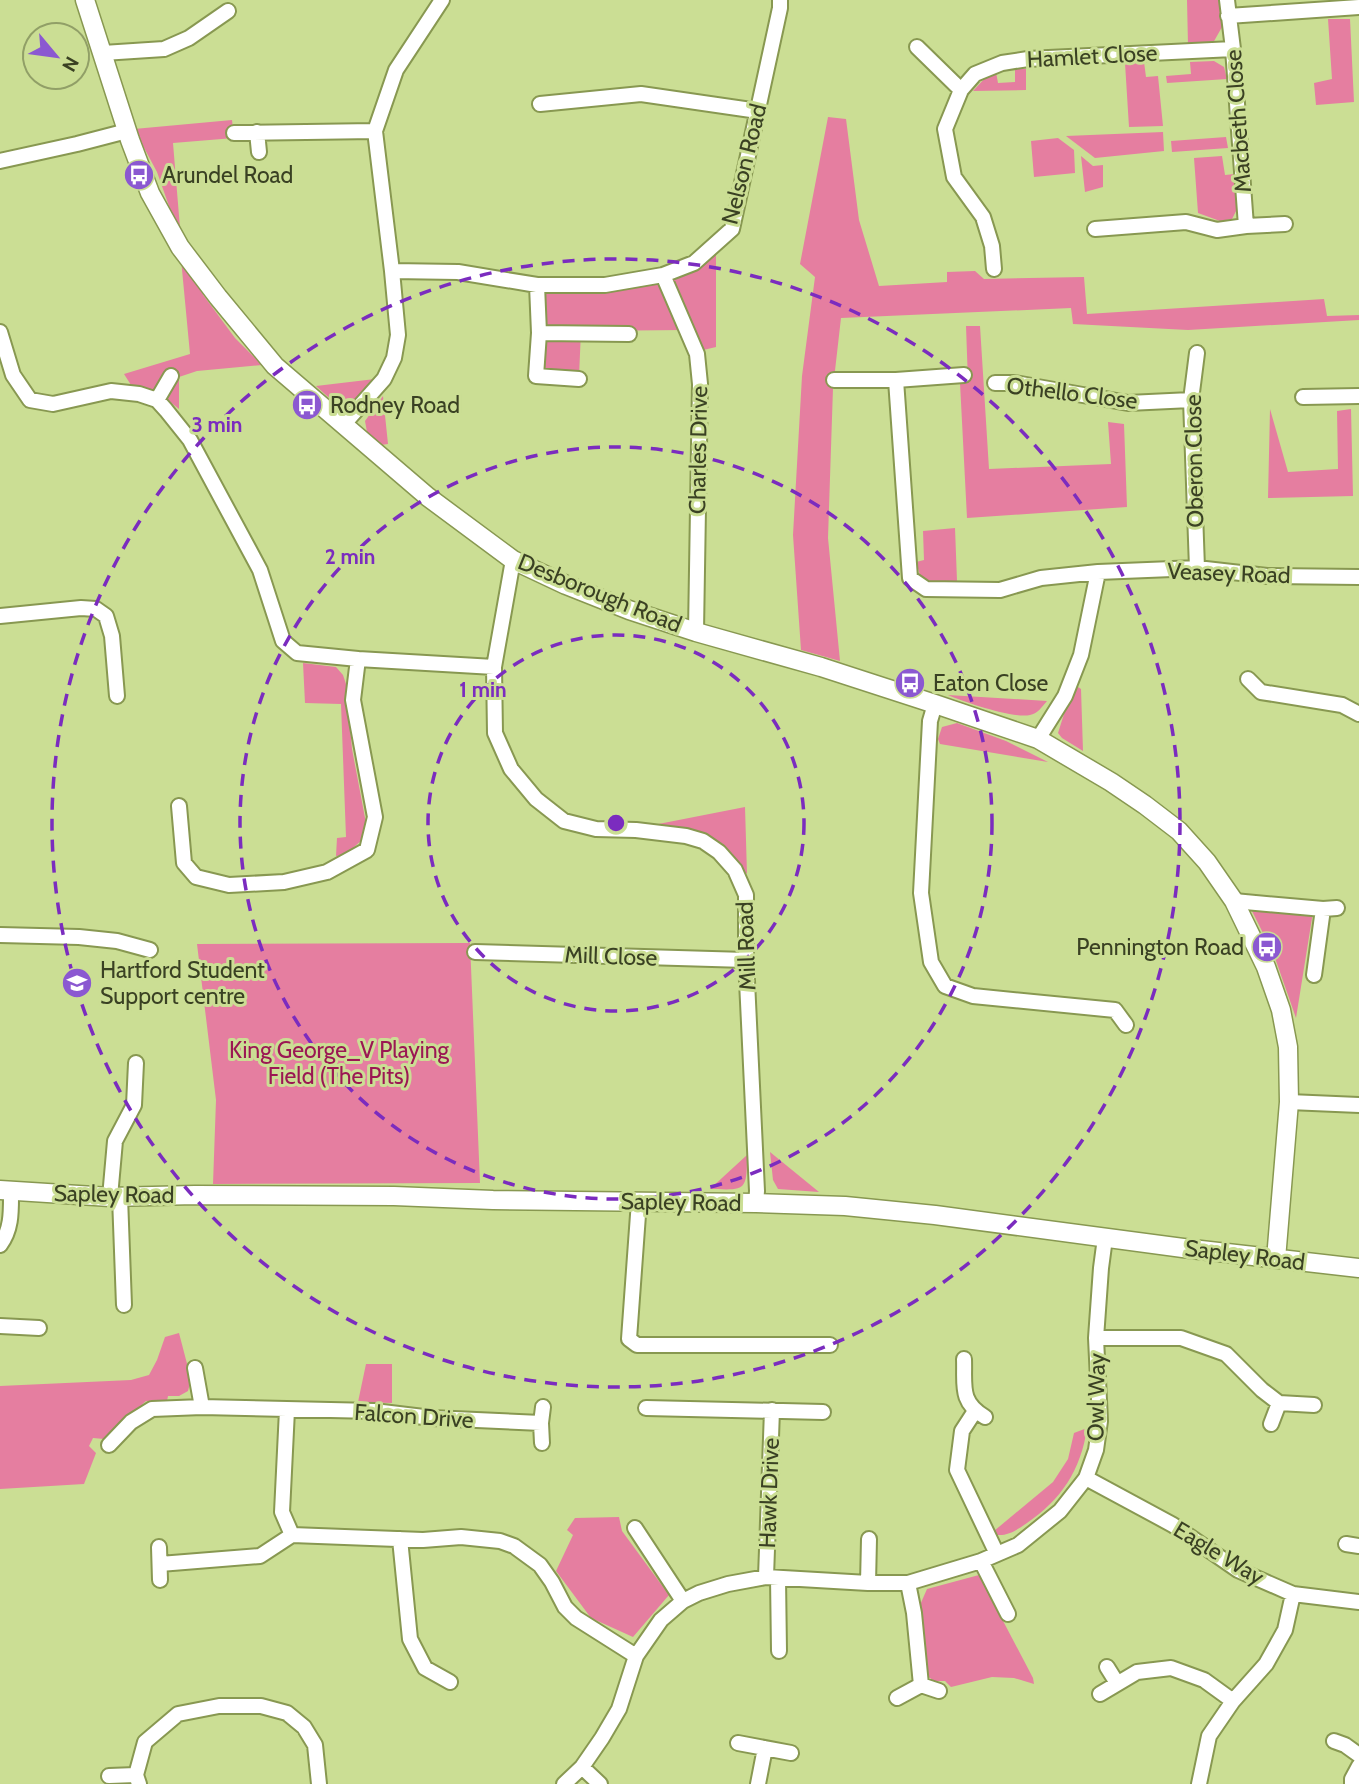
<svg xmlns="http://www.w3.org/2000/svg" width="1359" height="1784" font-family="Cabin,sans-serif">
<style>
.green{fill:#e57ea0}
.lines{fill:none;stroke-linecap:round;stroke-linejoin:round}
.minor-casing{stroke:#889851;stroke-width:18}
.tertiary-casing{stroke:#889851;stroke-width:21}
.minor{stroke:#fff;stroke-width:14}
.tertiary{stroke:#fff;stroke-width:18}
.ring{fill:none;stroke:#7b2cbf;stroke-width:3.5;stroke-dasharray:12 9}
.labels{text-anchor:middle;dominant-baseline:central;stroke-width:6;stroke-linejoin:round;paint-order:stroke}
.street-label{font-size:23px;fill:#3a4123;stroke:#cbde94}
.poi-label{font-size:23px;fill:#3a4123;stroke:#cbde94;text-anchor:start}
.park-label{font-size:23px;fill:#9b1753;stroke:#cbde94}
.centre{fill:#7b2cbf;stroke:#cbde94;stroke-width:3.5}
.ring-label{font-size:21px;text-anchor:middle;font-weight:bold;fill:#7b2cbf;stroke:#cbde94;stroke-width:6;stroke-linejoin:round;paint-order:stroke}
</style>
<rect width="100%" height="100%" fill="#cbde94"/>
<path class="green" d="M 1187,0 L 1220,0 L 1222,27 L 1213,43 L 1188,45 Z
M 1328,19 L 1350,19 L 1354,102 L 1316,105 L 1314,83 L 1332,79 Z
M 1214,61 L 1224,67 L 1227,79 L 1167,83 L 1166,76 L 1191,74 L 1190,62 Z
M 1144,62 L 1146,77 L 1158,76 L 1163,126 L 1129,127 L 1125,63 Z
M 1015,69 L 1026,69 L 1026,90 L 973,91 L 986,77 L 996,72 L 998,83 L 1015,82 Z
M 828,117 L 846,119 L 859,220 L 879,286 L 947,282 L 947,272 L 975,271 L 984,279 L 1084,277 L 1087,314 L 1324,299 L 1327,316 L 1359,315 L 1359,320 L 1188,330 L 1073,324 L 1071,308 L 841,318 L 833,388 L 828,538 L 840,661 L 801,650 L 793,535 L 802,376 L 815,277 L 800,264 Z
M 232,120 L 234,138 L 173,143 L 181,240 L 157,172 L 134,129 Z
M 1163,132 L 1164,151 L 1095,158 L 1066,136 Z
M 1226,137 L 1228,148 L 1172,152 L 1171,141 Z
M 1058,138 L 1074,150 L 1075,173 L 1034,177 L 1031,141 Z
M 1081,156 L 1093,166 L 1103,165 L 1103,187 L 1085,192 Z
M 1222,156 L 1225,175 L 1235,174 L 1237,209 L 1232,219 L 1220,221 L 1198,213 L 1194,158 Z
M 716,247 L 716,347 L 699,351 L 667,275 Z
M 181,259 L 204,296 L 235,338 L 262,365 L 197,371 L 179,377 L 179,409 L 164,397 L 131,385 L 124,374 L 190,354 Z
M 659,280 L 684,330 L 581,331 L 579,376 L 538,374 L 540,288 Z
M 966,326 L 980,326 L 989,469 L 1111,464 L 1108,422 L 1124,424 L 1127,507 L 967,518 L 960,383 L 968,382 Z
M 375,379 L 356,404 L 346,409 L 337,405 L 316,386 Z
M 383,396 L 388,444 L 381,445 L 367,432 L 365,421 Z
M 1270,409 L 1288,472 L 1338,469 L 1337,411 L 1351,409 L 1353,496 L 1268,498 Z
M 955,528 L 957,581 L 931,582 L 920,575 L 916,562 L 924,560 L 923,531 Z
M 303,663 L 336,667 L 343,675 L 346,684 L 352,749 L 366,823 L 362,840 L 345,855 L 336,856 L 337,838 L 346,837 L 341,704 L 305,703 Z
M 1078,687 L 1081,689 L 1083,751 L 1062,738 L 1058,733 L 1064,714 Z
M 948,695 L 1047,701 C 1042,707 1037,714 1030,715 C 1014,719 964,702 948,695 Z
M 957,723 L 1006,741 L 1048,762 L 940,744 L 938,739 L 942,727 Z
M 745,807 L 747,874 L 723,844 L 688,828 L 638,828 Z
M 1251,909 L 1313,912 L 1296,1018 L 1274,955 Z
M 470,943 L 480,1183 L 213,1184 L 216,1100 L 197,944 Z
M 770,1152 L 819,1192 L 778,1189 L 773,1180 Z
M 747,1155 C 747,1192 745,1190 710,1189 Z
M 179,1333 L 191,1379 L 188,1391 L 179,1396 L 168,1396 L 167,1401 L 146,1401 L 104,1439 L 93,1438 L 89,1446 L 96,1453 L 84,1484 L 0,1489 L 0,1386 L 131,1380 L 149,1375 L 157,1360 L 165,1337 Z
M 366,1364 L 392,1364 L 392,1403 L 358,1402 Z
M 1087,1428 C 1081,1470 1061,1500 1027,1523 C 1018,1529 1009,1536 997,1535 L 994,1531 L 1053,1482 L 1068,1459 L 1074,1433 Z
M 619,1517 L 622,1531 L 669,1595 L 633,1637 L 591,1618 L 556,1571 L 573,1535 L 567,1530 L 575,1518 Z
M 979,1575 L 1033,1678 L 1034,1684 L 1014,1678 L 992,1677 L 951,1687 L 945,1681 L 934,1681 L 926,1675 L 925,1642 L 920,1605 L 927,1589 Z"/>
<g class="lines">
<g class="minor-casing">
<path id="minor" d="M 1227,0 L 1233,49 L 1246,226 L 1285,224
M 1228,16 L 1359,7
M 917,47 L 961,90
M 103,53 L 164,49 L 189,38 L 228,11
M 540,104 L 641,94 L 758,111
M 257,132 L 259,152
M 234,133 L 375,131
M 0,161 L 77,144 L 127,131
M 1095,229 L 1186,222 L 1217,230 L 1246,226
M 994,269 L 992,246 L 983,217 L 954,177 L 945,129 L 961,90 L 975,74 L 1002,63 L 1028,59 L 1233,49
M 392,271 L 458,272 L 537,285 L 605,285 L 663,275 L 694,263 L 732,229 L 780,8 L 780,0
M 663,275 L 697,354 L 700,384 L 696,632
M 537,285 L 539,333 L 536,376 L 579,379
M 0,332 L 13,375 L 30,400 L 53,404 L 111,391 L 139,394 L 157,400 L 166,410 L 190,440 L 260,570 L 283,641 L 297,653 L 358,659 L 494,667
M 539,333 L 629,334
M 1197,353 L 1191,400 L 1197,568
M 834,380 L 896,380 L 964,375
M 896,380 L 910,578 L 926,589 L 1000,590 L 1041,578 L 1098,572 L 1197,568 L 1267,576 L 1359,577
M 995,383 L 1015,383 L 1128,403 L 1191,400
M 1303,397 L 1359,396
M 157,400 L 171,376
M 343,425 L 384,379 L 394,358 L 398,335 L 392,271 L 375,131 L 396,70 L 442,0
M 513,560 L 494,667 L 495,733 L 511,769 L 536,799 L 564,821 L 596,829 L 636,830 L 686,836 L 703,841 L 719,852 L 735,870 L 746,895 L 746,960 L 757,1191 L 756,1203
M 0,616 L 81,608 L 96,609 L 106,616 L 112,636 L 117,696
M 1248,679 L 1261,692 L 1342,705 L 1359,714
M 935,704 L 930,721 L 921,893 L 931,962 L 945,986 L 973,996 L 1115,1010 L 1126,1025
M 1038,739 L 1065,696 L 1081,655 L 1098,572
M 179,806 L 184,863 L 196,877 L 229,885 L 284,882 L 327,872 L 367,850 L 375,817 L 353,700 L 358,659
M 1234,901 L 1323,909 L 1337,908
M 0,935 L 79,937 L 117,941 L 150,950
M 475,952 L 746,960
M 1314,975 L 1323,909
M 1289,1102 L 1359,1105
M 110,1197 L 115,1141 L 134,1105 L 136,1063
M 120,1197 L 124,1305
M 639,1201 L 629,1339 L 637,1345 L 830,1345
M 0,1245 C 12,1229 11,1211 11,1191
M 0,1326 L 39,1328
M 1096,1338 L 1181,1338 L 1226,1354 L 1262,1390 L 1279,1403 L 1314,1405
M 964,1359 C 965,1385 959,1402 985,1417
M 195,1368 L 202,1407
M 646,1408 L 823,1412
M 287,1410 L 282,1512 L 292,1535
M 975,1411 L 962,1431 L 957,1470 L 997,1554
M 1271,1424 L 1279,1403
M 542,1443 L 541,1423 L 543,1407
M 109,1445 L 131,1422 L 152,1409 L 202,1407 L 374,1411 L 432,1418 L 541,1423
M 1086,1478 L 1173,1525 L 1238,1570 L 1293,1594 L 1359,1602
M 635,1528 L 683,1601
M 400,1539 L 410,1639 L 425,1668 L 450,1682
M 1346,1544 L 1359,1546
M 159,1547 L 160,1580
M 981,1561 L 1008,1614
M 160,1564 L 260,1556 L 292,1535 L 423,1540 L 461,1537 L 500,1541 L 514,1546 L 540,1565 L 552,1582 L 565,1607 L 576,1618 L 636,1656
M 766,1577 L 772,1410
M 778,1578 L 779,1651
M 868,1583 L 869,1539
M 908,1583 L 914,1613 L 921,1685 L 939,1691
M 1107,1667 L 1117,1683
M 1100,1694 L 1137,1672 L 1171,1668 L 1204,1680 L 1233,1701
M 897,1698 L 921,1685
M 1334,1741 L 1345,1745 L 1359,1755
M 738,1743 L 791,1753
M 582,1767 L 600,1784
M 109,1776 L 136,1775
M 139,1784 L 136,1775 L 145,1742 L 178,1714 L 219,1706 L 261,1706 L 287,1713 L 304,1727 L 315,1745 L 319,1784
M 564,1784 L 582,1767 L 602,1738 L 619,1709 L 636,1656 L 661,1620 L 683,1601 L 699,1593 L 728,1584 L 766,1577 L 868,1583 L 908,1583 L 981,1561 L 1018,1545 L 1060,1511 L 1086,1478 L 1096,1450 L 1100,1421 L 1096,1338 L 1101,1268 L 1105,1238
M 758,1784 L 765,1748
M 1199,1784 L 1209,1736 L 1233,1701 L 1266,1664 L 1285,1630 L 1293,1594
M 1352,1784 L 1352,1779 L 1359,1766"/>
</g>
<g class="tertiary-casing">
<path id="tertiary" d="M 85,0 L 130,140 L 150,193 L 180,247 L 218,297 L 275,366 L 428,497 L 513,560 L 566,585 L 629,610 L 696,632 L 821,667 L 935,704 L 1038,739 L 1111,782 L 1145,805 L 1179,831 L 1207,862 L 1234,901 L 1266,967 L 1281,1010 L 1288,1047 L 1289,1102 L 1276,1259
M 0,1190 L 110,1197 L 195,1195 L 394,1196 L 493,1200 L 756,1203 L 845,1206 L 935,1215 L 1183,1248 L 1359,1268"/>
</g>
<use href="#minor" class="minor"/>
<use href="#tertiary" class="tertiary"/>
</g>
<g class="ring">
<circle cx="616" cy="823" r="188"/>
<circle cx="616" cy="823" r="376"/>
<circle cx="616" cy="823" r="564"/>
</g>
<defs>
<g id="bus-disc" transform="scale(1.575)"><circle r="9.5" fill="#8b58d1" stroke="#cbde94"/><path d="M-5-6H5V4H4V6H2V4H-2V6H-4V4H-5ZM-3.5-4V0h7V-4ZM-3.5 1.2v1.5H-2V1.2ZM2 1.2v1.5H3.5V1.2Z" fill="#fff"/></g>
<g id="school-disc" transform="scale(1.575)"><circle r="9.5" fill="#8b58d1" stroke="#cbde94"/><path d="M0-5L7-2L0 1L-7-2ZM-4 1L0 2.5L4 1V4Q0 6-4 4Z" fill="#fff"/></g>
</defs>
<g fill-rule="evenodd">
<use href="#bus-disc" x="139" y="175"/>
<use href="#bus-disc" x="307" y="405"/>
<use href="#bus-disc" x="910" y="683"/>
<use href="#bus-disc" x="1267" y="947"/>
<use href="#school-disc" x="77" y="983"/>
</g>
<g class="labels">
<g class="street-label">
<text transform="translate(1092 56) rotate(-3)">Hamlet Close</text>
<text transform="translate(1238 121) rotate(-94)">Macbeth Close</text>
<text transform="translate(744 164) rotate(-76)">Nelson Road</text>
<text transform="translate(1072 393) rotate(7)">Othello Close</text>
<text transform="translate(698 450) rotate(-89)">Charles Drive</text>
<text transform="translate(1194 461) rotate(-91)">Oberon Close</text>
<text transform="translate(1229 573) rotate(2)">Veasey Road</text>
<text transform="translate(600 593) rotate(22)">Desborough Road</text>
<text transform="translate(746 946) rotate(-92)">Mill Road</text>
<text transform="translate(611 956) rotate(2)">Mill Close</text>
<text transform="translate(114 1194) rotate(1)">Sapley Road</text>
<text transform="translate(681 1202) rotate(1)">Sapley Road</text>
<text transform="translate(1245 1255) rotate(7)">Sapley Road</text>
<text transform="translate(1096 1397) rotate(-89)">Owl Way</text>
<text transform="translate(414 1416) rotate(4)">Falcon Drive</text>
<text transform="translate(769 1493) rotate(-88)">Hawk Drive</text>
<text transform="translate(1219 1553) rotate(31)">Eagle Way</text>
</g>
<g class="poi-label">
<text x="162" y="175">Arundel Road</text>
<text x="330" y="405">Rodney Road</text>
<text x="933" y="683">Eaton Close</text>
<text x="1244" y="947" text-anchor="end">Pennington Road</text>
<text x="100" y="970">Hartford Student<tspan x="100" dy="26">Support centre</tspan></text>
</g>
<g class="park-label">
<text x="339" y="1050">King George_V Playing<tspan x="339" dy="26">Field (The Pits)</tspan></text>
</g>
</g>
<circle cx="616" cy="823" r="10" class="centre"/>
<g class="ring-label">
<text x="217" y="432">3 min</text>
<text x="350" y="564">2 min</text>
<text x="483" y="697">1 min</text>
</g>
<g transform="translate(56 56) rotate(119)"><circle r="33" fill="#cbde94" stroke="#919f67" stroke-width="2"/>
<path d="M0-5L12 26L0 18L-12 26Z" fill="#8b58d1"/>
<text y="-10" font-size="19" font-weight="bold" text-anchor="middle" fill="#3a4123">N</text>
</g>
</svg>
